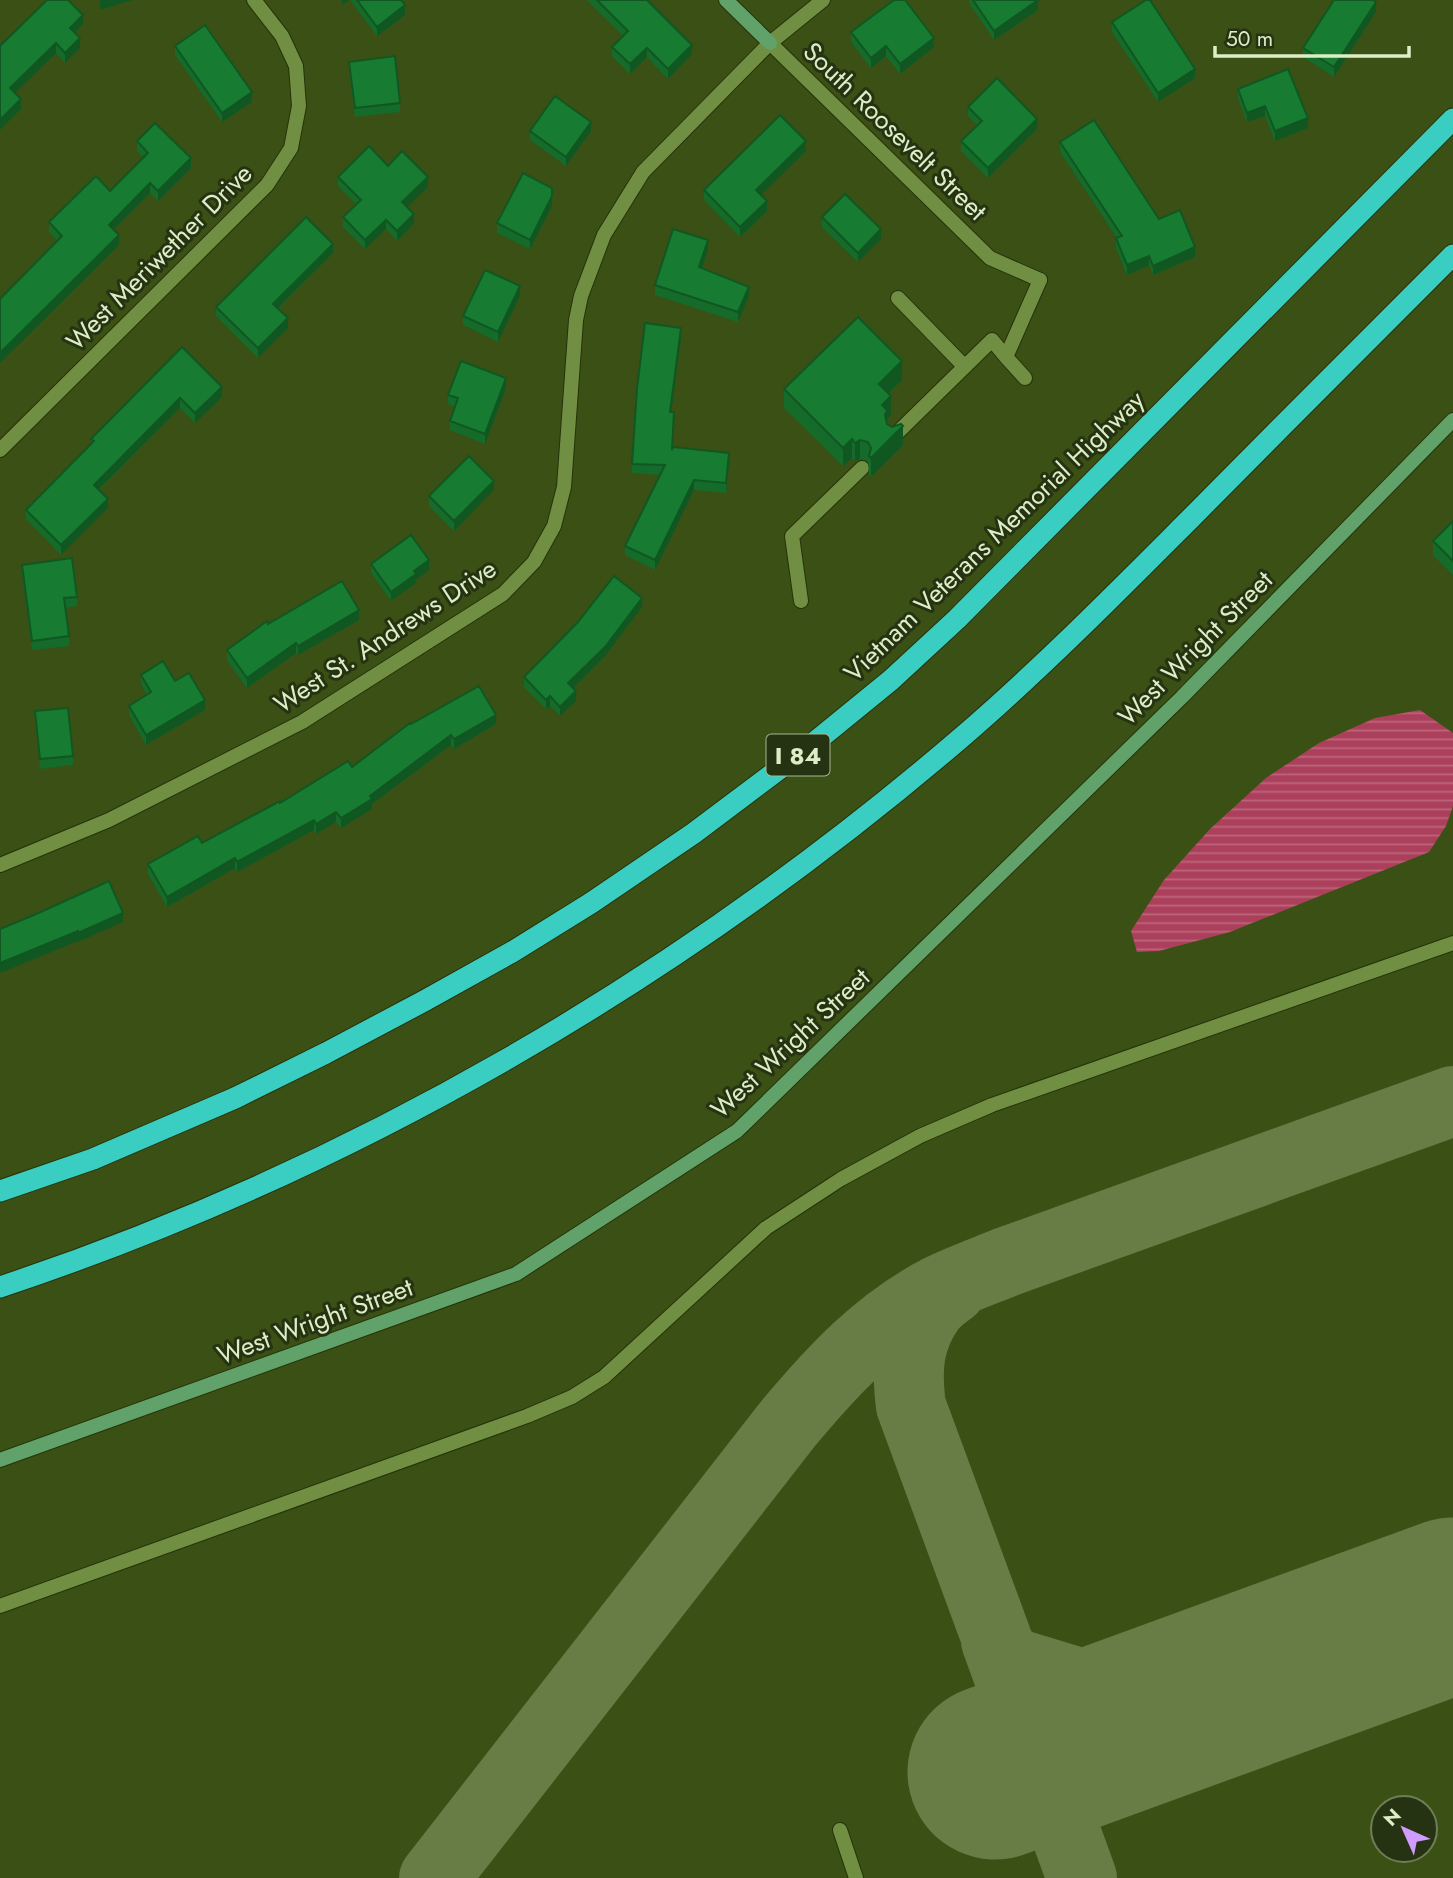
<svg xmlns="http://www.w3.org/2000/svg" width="1453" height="1878" font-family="Jost,sans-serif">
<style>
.water{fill:url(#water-rules)}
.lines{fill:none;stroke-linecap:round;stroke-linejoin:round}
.taxiway{stroke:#687c46;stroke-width:70}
.runway{stroke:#687c46;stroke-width:175}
.lane-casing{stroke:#25330a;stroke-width:16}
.street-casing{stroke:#25330a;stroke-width:16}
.secondary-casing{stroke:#25330a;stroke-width:16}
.highway-casing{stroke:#25330a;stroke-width:23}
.lane{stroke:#718f43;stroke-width:14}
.street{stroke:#718f43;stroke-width:14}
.secondary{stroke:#60a269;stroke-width:14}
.highway{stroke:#3acdc1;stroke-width:21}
.wall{fill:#146b2a}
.shaded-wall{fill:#105722}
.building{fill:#177c31;stroke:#105722;stroke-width:2}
.labels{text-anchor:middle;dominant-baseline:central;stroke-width:6;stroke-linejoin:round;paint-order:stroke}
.shield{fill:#263312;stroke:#a6b691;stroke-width:2}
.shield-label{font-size:24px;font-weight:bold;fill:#ddeec7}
.street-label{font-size:26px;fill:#ddeec7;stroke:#263312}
</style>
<defs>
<pattern id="water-rules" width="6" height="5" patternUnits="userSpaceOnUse" patternTransform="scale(1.75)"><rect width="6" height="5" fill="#ac405c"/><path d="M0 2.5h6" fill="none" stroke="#bb6579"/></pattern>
</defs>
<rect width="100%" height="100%" fill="#3b5014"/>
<path class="water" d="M 1420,710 L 1453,733 L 1453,806 L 1446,826 L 1429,852 L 1230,932 L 1159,951 L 1137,952 L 1131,931 L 1164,880 L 1210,829 L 1266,778 L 1319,743 L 1375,718 Z"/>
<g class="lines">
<path class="taxiway" d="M 952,1289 C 945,1294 937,1300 931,1307 C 908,1339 906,1368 911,1406 L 1002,1653 L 1017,1664 L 1165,1709
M 996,1641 L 1082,1878
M 434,1878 L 787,1425 C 831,1372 878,1321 941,1289 C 962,1279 984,1271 1006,1262 L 1453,1101"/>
<path class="runway" d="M 995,1772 L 1453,1605"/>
<g class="lane-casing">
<path id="lane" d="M 898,298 L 964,366
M 1006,357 L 1025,378
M 894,436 L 992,340 L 1006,357 L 1040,280
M 801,601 L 792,536 L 862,468
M 0,1606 L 527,1416 L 572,1397 L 604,1377 L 766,1228 L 841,1179 L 920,1136 L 992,1105 L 1453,943
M 840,1830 L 856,1878"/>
</g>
<g class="street-casing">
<path id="street" d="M 770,43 L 990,258 L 1040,280
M 0,450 L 267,185 L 291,148 L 299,106 L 296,66 L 282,36 L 254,0
M 0,865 L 109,820 L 302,722 L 503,594 L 534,562 L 554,526 L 564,487 L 576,320 L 581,296 L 604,235 L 643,172 L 770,43 L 823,0"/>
</g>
<g class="secondary-casing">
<path id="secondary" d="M 726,0 L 770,43
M 0,1460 L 516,1274 L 737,1131 L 1182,697 L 1453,420"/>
</g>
<g class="highway-casing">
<path id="highway" d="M 0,1191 L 93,1159 L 235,1098 L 326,1053 L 424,1001 L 512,952 L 591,903 L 694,833 L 815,742 L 891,680 L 957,619 L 1453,119
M 0,1287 C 352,1170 680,979 962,737 C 1041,669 1117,592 1191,518 C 1278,430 1366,342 1453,255"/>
</g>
<use href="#lane" class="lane"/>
<use href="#street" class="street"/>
<use href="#secondary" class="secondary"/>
<use href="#highway" class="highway"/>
</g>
<path class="wall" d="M 350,0 L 401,0 L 405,15 L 377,36 Z
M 587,0 L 647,0 L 692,54 L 668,79 L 647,57 L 630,74 L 612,56 L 612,47 L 623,36 Z
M 969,0 L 1038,0 L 1038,10 L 994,40 L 969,3 Z
M 1376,12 L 1334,77 L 1303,57 L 1303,48 Z
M 1112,22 L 1195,78 L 1158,102 L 1112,32 Z
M 83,24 L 75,32 L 80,48 L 65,63 L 56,53 L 15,93 L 21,109 L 0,130 L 0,46 Z
M 851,32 L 934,47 L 900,74 L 886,56 L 871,68 L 851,42 Z
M 175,46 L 252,102 L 222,122 L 175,55 Z
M 349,62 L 400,103 L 400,112 L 355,117 L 349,71 Z
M 1238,89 L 1308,128 L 1275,141 L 1265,116 L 1247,122 L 1238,98 Z
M 968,107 L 1037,129 L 988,178 L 961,151 L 961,141 L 977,125 L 968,116 Z
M 530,131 L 591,131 L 566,166 L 530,140 Z
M 137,141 L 191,168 L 158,201 L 150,193 L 114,229 L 119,245 L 58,241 L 49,232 L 49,222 L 110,191 L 144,158 L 137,151 Z
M 1060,142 L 1159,219 L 1195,257 L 1153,275 L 1149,265 L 1127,275 L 1116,248 L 1116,238 L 1117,238 L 1060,152 Z
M 806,151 L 760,195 L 767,211 L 740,237 L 704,200 L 704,190 Z
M 388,166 L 428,187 L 407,207 L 414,223 L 397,241 L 386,229 L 365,249 L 343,227 L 343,217 L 356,204 L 338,186 L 338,177 Z
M 552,206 L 530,249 L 497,233 L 497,223 Z
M 822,217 L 881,239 L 858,262 L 822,227 Z
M 708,250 L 702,268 L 749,296 L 738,322 L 655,295 L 655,285 Z
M 333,253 L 278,309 L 288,328 L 258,358 L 216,316 L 216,307 Z
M 520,296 L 498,342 L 463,325 L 463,316 Z
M 681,338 L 671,412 L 674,422 L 673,449 L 729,463 L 726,493 L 694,490 L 655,570 L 625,555 L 625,546 L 660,475 L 632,473 L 632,464 Z
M 182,347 L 222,397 L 195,423 L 180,408 L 99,490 L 108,508 L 61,555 L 26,519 L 26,510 L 91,444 L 91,439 Z
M 902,380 L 889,394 L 891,415 L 887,419 L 887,424 L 903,445 L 871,477 L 869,475 L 868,461 L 860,459 L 855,461 L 852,458 L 843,466 L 784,408 L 784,389 Z
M 506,388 L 485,444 L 450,430 L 450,421 L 455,407 L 448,404 L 448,395 Z
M 494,490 L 454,531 L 429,506 L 429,496 Z
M 1453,521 L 1453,575 L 1433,555 L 1433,541 Z
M 371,564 L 429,570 L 416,580 L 416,583 L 391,601 L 371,573 Z
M 22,565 L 77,597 L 77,606 L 65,608 L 69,636 L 69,646 L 32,650 L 22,574 Z
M 642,607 L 605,656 L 573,688 L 576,701 L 560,716 L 550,706 L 546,709 L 524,687 L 524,677 Z
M 359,620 L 298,655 L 296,653 L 247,688 L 227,660 L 227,650 L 268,624 Z
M 141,675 L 175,681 L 205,710 L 146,745 L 129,715 L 129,706 L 147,695 L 141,684 Z
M 35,711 L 73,756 L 73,765 L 40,769 Z
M 411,724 L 496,724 L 454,749 L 451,745 L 372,804 L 372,809 L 341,828 L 336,822 L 316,834 L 314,830 L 237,872 L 235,868 L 167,907 L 148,874 L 148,864 L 202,843 L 280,803 L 352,767 Z"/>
<path class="shaded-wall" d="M 100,0 L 132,0 L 100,10 Z
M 342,0 L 349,0 L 342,5 Z
M 1038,0 L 1038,10 L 994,40 L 994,31 Z
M 1376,2 L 1376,12 L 1334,77 L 1334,67 Z
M 405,5 L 405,15 L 377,36 L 377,27 Z
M 83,15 L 83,24 L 70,37 L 70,28 Z
M 80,38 L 80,48 L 65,63 L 65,53 Z
M 934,38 L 934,47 L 900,74 L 900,64 Z
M 56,43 L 56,53 L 10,98 L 10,88 Z
M 692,45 L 692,54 L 668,79 L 668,69 Z
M 886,46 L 886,56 L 871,68 L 871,58 Z
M 647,48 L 647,57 L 630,74 L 630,64 Z
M 1195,69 L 1195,78 L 1158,102 L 1158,93 Z
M 252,92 L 252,102 L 222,122 L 222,113 Z
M 21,99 L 21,109 L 0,130 L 0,120 Z
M 1265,106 L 1265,116 L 1247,122 L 1247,113 Z
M 1308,118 L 1308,128 L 1275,141 L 1275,131 Z
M 1037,119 L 1037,129 L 988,178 L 988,168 Z
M 591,122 L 591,131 L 566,166 L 566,157 Z
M 806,141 L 806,151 L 756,200 L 756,190 Z
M 191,158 L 191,168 L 158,201 L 158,191 Z
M 428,177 L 428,187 L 402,212 L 402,202 Z
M 150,183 L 150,193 L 109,234 L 109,225 Z
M 552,196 L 552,206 L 530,249 L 530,240 Z
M 767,201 L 767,211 L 740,237 L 740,227 Z
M 414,214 L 414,223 L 397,241 L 397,231 Z
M 386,220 L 386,229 L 365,249 L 365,240 Z
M 881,229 L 881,239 L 858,262 L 858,253 Z
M 119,235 L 119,245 L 0,363 L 0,353 Z
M 708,240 L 708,250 L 699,276 L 699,267 Z
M 333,244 L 333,253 L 273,313 L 273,304 Z
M 1195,247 L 1195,257 L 1153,275 L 1153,266 Z
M 1149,256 L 1149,265 L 1127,275 L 1127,265 Z
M 520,286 L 520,296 L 498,342 L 498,332 Z
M 749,287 L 749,296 L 738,322 L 738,312 Z
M 288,318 L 288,328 L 258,358 L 258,348 Z
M 681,328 L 681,338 L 670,422 L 670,412 Z
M 902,361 L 902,380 L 879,403 L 879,384 Z
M 506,378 L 506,388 L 485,444 L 485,434 Z
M 222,387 L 222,397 L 195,423 L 195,413 Z
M 891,396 L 891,415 L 887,419 L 887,429 L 882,405 Z
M 180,398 L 180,408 L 94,494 L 94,485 Z
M 903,426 L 903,445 L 871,477 L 871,458 Z
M 852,439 L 852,458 L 843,466 L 843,448 Z
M 860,440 L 860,459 L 855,461 L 855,443 Z
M 729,453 L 729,463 L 726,493 L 726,483 Z
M 694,480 L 694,490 L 655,570 L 655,560 Z
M 494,481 L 494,490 L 454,531 L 454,521 Z
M 108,499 L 108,508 L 61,555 L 61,545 Z
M 429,560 L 429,570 L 416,580 L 416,583 L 391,601 L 391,592 L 414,571 Z
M 642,598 L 642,607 L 605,656 L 568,693 L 568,683 Z
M 359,610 L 359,620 L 298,655 L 298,646 Z
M 296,643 L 296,653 L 247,688 L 247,678 Z
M 576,691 L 576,701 L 560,716 L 560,707 Z
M 550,696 L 550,706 L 546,709 L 546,700 Z
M 205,700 L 205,710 L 146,745 L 146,735 Z
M 496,715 L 496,724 L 454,749 L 454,739 Z
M 451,735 L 451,745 L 372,804 L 372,809 L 341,828 L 341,818 Z
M 336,812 L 336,822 L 316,834 L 316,824 Z
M 314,820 L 314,830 L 237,872 L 237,862 Z
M 235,858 L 235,868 L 167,907 L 167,897 Z
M 123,913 L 123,922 L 78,942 L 78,933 Z
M 78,931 L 78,941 L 0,973 L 0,963 Z"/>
<path class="building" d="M 47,0 L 68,0 L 83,15 L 70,28 L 80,38 L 65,53 L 56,43 L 10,88 L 21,99 L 0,120 L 0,46 Z
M 357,0 L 401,0 L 405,5 L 377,27 Z
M 597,0 L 647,0 L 692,45 L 668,69 L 647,48 L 630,64 L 612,47 L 628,31 Z
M 894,0 L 905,0 L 934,38 L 900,64 L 886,46 L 871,58 L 851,32 Z
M 973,0 L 1038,0 L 994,31 Z
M 1146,0 L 1150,0 L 1195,69 L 1158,93 L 1112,22 Z
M 1334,0 L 1373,0 L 1376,2 L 1334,67 L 1303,48 Z
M 205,25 L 252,92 L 222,113 L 175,46 Z
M 395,56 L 400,103 L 355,108 L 349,62 Z
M 1288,69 L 1308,118 L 1275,131 L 1265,106 L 1247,113 L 1238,89 Z
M 997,78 L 1037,119 L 988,168 L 961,141 L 982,121 L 968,107 Z
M 555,96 L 591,122 L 566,157 L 530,131 Z
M 780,115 L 806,141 L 756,190 L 767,201 L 740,227 L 704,190 Z
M 1094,120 L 1159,219 L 1180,210 L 1195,247 L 1153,266 L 1149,256 L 1127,265 L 1116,238 L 1122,236 L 1060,142 Z
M 155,123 L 191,158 L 158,191 L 150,183 L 109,225 L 119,235 L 0,353 L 0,299 L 62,236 L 49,222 L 96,176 L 110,191 L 148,153 L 137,141 Z
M 369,146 L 388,166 L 402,151 L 428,177 L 402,202 L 414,214 L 397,231 L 386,220 L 365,240 L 343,217 L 361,200 L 338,177 Z
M 523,173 L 552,188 L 552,196 L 530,240 L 497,223 Z
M 845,194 L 881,229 L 858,253 L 822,217 Z
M 306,217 L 333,244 L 273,304 L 288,318 L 258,348 L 216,307 Z
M 673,229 L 708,240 L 699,267 L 749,287 L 738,312 L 655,285 Z
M 485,270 L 520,286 L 498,332 L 463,316 Z
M 858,317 L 902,361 L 879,384 L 891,396 L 882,405 L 887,410 L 885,415 L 887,424 L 892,427 L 901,424 L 903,426 L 871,458 L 869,456 L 871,448 L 868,442 L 860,440 L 855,443 L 852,439 L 843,448 L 784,389 Z
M 645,323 L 681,328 L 670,412 L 674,412 L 672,450 L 673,447 L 729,453 L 726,483 L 694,480 L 655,560 L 625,546 L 665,465 L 632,464 L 637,389 Z
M 182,347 L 222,387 L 195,413 L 180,398 L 94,485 L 108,499 L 61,545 L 26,510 L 94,441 L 91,439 Z
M 461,361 L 506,378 L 485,434 L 450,421 L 458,398 L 448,395 Z
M 469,456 L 494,481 L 454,521 L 429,496 Z
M 1453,521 L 1453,561 L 1433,541 Z
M 411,535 L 429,560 L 414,571 L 416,574 L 391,592 L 371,564 Z
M 72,558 L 77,597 L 64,598 L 69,636 L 32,641 L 22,565 Z
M 614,576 L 642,598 L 605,647 L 568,683 L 576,691 L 560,707 L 550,696 L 546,700 L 524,677 L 578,622 Z
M 342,581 L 359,610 L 298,646 L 296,643 L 247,678 L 227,650 L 267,621 L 268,624 Z
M 163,661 L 175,681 L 189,673 L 205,700 L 146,735 L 129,706 L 151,692 L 141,675 Z
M 479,686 L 496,715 L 454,739 L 451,735 L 370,796 L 372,799 L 341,818 L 336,812 L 316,824 L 314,820 L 237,862 L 235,858 L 167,897 L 148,864 L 198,836 L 202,843 L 280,801 L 280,803 L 348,761 L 352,767 L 410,723 L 411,724 Z
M 68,708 L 73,756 L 40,759 L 35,711 Z
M 109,881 L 123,913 L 78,933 L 78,931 L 0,963 L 0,929 L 34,915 Z"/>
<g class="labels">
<rect class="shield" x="766.5" y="734.5" width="63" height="41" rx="5"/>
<g class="shield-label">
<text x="798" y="755">I 84</text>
</g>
<g class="street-label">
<text transform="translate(895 131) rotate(44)">South Roosevelt Street</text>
<text transform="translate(159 257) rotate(-45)">West Meriwether Drive</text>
<text transform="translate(994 536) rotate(-44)">Vietnam Veterans Memorial Highway</text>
<text transform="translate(385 636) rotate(-33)">West St. Andrews Drive</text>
<text transform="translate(1195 648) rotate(-45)">West Wright Street</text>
<text transform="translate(790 1043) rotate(-43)">West Wright Street</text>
<text transform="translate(315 1321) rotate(-20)">West Wright Street</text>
</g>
</g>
<g transform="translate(1404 1829) rotate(315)"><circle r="33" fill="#263312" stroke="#6f7e5a" stroke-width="2"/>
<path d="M0-5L12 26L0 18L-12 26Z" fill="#d09dff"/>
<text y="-10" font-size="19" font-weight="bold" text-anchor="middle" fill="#ddeec7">N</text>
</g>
<path d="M1215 46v10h194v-10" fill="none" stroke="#ddeec7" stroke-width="3.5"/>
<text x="1226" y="46" font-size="21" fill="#ddeec7" stroke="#263312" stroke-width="5" paint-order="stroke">50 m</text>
</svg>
